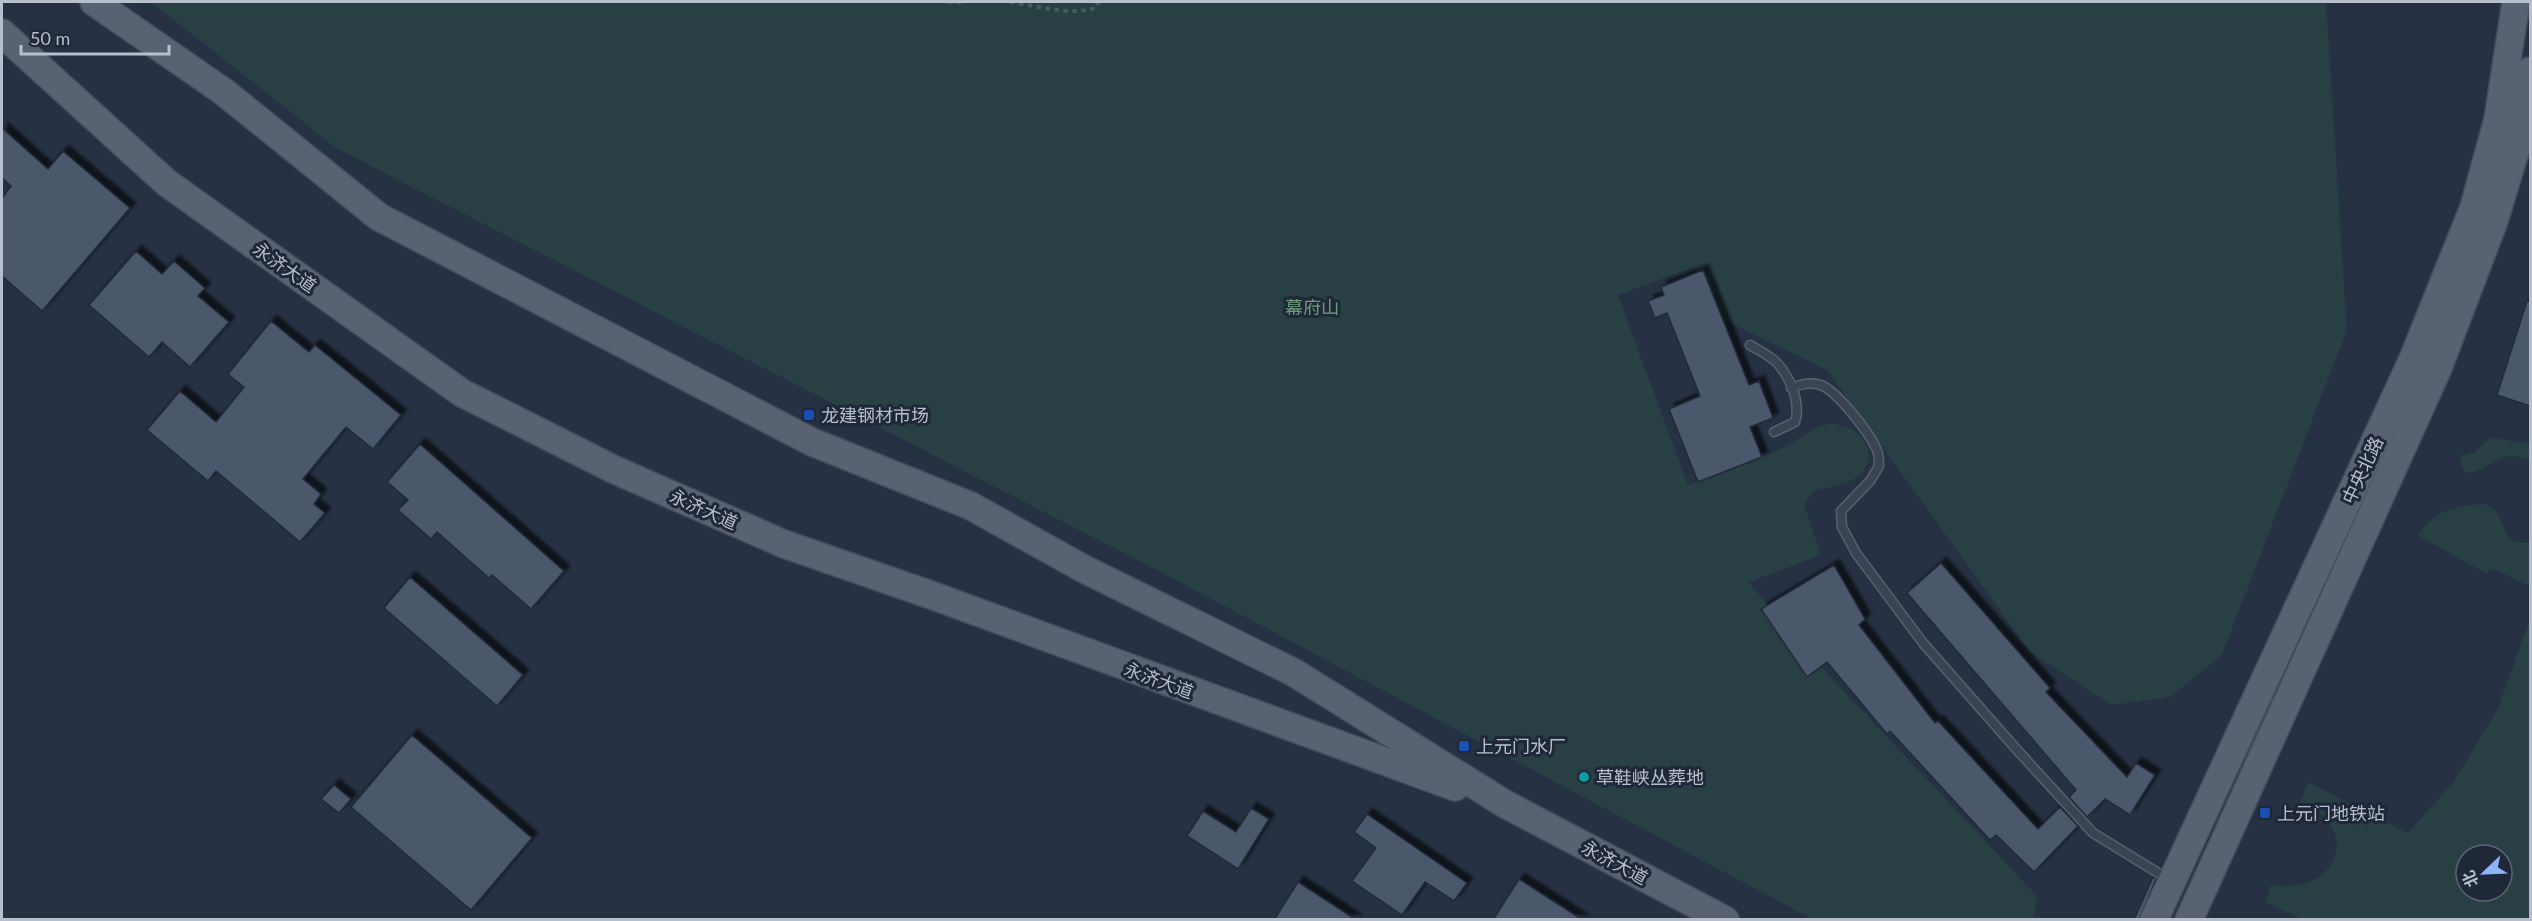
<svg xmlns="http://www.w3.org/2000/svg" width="2532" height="921" font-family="Lato,'Noto Sans SC',sans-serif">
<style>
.green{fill:#283f44;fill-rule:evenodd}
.building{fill:#4c586c;stroke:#212a3a;stroke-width:1.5;filter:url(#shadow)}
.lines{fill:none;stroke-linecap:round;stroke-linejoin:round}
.service-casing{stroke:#596170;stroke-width:11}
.primary-casing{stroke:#444c5c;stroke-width:30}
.path{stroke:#475c60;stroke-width:4;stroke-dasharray:4.5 4.5;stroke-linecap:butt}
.service{stroke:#3b4452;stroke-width:8}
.primary{stroke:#596272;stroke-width:27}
.transit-dot{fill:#1a4fb4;stroke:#1f2838;stroke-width:2}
.culture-dot{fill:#0f9aa8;stroke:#1f2838;stroke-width:2}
.labels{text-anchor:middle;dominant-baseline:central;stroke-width:6;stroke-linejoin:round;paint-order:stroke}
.street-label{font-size:18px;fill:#b8bfcc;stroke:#1f2838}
.park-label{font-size:18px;fill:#6f9d7b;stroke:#1f2838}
.poi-label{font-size:18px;fill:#b8bfcc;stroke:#1f2838;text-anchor:start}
</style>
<defs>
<filter id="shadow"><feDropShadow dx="5.5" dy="-5.5" stdDeviation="1.5" flood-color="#0009"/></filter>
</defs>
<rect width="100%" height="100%" fill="#263143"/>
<path class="green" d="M 151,2 L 2326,2 L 2347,330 L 2222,655 L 2170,697 L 2112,705 L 2030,652 L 1827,370 L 1725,320 L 1694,267 L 1618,295 L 1688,485 C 1719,475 1749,463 1779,450 C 1795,443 1814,424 1832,424 C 1854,424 1880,448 1864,470 C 1854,485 1830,486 1814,491 L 1804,505 L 1821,555 L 1749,582 L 1805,650 L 2037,896 L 2033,919 L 1812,919 L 1174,579 L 336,148 Z
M 2490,437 L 2530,444 L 2530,460 C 2525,459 2517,456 2511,456 C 2494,458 2483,472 2466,473 L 2461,466 L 2460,459 L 2463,455 L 2474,453 Z
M 2483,504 C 2512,511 2494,547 2530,542 L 2530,586 L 2494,569 L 2486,573 L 2418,536 C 2433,510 2455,506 2483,504 Z
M 2530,619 L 2530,919 L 2302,919 L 2265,902 L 2271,885 C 2285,886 2301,887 2313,880 C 2341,866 2345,834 2321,815 C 2315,810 2306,807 2299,804 L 2308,782 L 2408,833 L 2454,781 L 2498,708 ZM 2466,855 L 2502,855 L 2502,891 L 2466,891 Z"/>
<path class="building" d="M 2,128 L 48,169 L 63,151 L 130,208 L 42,311 L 2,276 L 2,198 L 11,186 L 2,178 Z
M 136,251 L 162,274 L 174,261 L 205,288 L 198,296 L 229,322 L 190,367 L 162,342 L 149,357 L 89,305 Z
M 1703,270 L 1749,385 L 1759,381 L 1773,418 L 1750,427 L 1762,457 L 1698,482 L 1669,409 L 1700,396 L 1667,313 L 1655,318 L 1648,301 L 1664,295 L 1661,287 Z
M 2527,301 L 2530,302 L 2530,406 L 2497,395 Z
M 271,321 L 309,352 L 315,345 L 401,415 L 373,449 L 346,427 L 303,479 L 321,494 L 314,504 L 325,513 L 300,542 L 216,471 L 208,481 L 147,430 L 180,391 L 216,422 L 244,387 L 228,374 Z
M 420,444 L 564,571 L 531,609 L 492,575 L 489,578 L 437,532 L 431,539 L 398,510 L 408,500 L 387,482 Z
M 1941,563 L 2050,688 L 2046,692 L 2127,777 L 2136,763 L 2155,775 L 2130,815 L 2105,799 L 2087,817 L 2069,797 L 2076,790 L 1907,593 Z
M 1834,565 L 1865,619 L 1859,625 L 1935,723 L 1938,721 L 2038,829 L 2060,807 L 2078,826 L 2034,872 L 1996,835 L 1990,840 L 1890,731 L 1887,734 L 1827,662 L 1807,677 L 1761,609 Z
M 410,577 L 523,675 L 497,706 L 384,608 Z
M 412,735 L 532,838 L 471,910 L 351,807 Z
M 334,785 L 351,799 L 339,813 L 321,799 Z
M 1251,808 L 1269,819 L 1238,869 L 1187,836 L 1203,811 L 1236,832 Z
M 1367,814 L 1467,883 L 1454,901 L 1425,882 L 1402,915 L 1352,881 L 1376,848 L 1354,832 Z
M 2153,877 L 2156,879 L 2139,920 L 2134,920 Z
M 1519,879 L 1583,920 L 1493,920 Z
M 1298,882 L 1335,906 L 1356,920 L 1274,920 Z"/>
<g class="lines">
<g class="service-casing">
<path id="service" d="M 1750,345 C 1758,350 1771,356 1778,364 C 1791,379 1801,404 1795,422 L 1774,432
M 1791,388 C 1802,384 1813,381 1823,386 C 1839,394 1868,431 1876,448 C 1879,453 1879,460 1879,466 L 1870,481 L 1841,511 L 1842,527 L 1856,553 L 1923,643 L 2018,751 L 2093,833 L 2168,879"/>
</g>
<g class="primary-casing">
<path id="primary" d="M 94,2 L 224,92 L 379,217 L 812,442 L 971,506 L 1084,569 L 1293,672 L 1505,804 L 1725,920
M 2,33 L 167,183 L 462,393 L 615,470 L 784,544 L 931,595 L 1455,787
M 2154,920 L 2413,359 L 2474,207 L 2498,119 L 2516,2
M 2189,920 L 2438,368 L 2494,221 L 2523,125 L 2530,71"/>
</g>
<path class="path" d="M 948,2 L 963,2
M 1010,2 C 1039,6 1067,16 1096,8 L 1098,2"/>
<use href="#service" class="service"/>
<use href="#primary" class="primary"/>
</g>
<g class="transit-dot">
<rect x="803" y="409" width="12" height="12" rx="3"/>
<rect x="1458" y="740" width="12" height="12" rx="3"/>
<rect x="2259" y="807" width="12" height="12" rx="3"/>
</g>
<circle class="culture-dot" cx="1584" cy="777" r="6"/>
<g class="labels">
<g class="street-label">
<text transform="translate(285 267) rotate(35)">永济大道</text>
<text transform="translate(2362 470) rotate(-65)">中央北路</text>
<text transform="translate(704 509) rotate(24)">永济大道</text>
<text transform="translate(1159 680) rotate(20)">永济大道</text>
<text transform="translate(1615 862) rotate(28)">永济大道</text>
</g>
<g class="park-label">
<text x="1312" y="307">幕府山</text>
</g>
<g class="poi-label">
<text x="821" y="415">龙建钢材市场</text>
<text x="1476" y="746">上元门水厂</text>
<text x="1596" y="777">草鞋峡丛葬地</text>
<text x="2277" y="813">上元门地铁站</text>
</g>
</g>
<rect width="2532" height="921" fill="none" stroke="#b8bfcc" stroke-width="6"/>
<g transform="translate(2484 873) rotate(247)"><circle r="28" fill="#1f2838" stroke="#5c6473" stroke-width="1.5"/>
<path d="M0-4.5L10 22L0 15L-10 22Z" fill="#8fb4fa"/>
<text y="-9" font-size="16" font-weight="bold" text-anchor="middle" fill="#b8bfcc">北</text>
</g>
<path d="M21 45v9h148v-9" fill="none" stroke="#b8bfcc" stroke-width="3"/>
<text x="30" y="45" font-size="18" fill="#b8bfcc" stroke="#1f2838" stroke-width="4.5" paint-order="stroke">50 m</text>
</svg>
